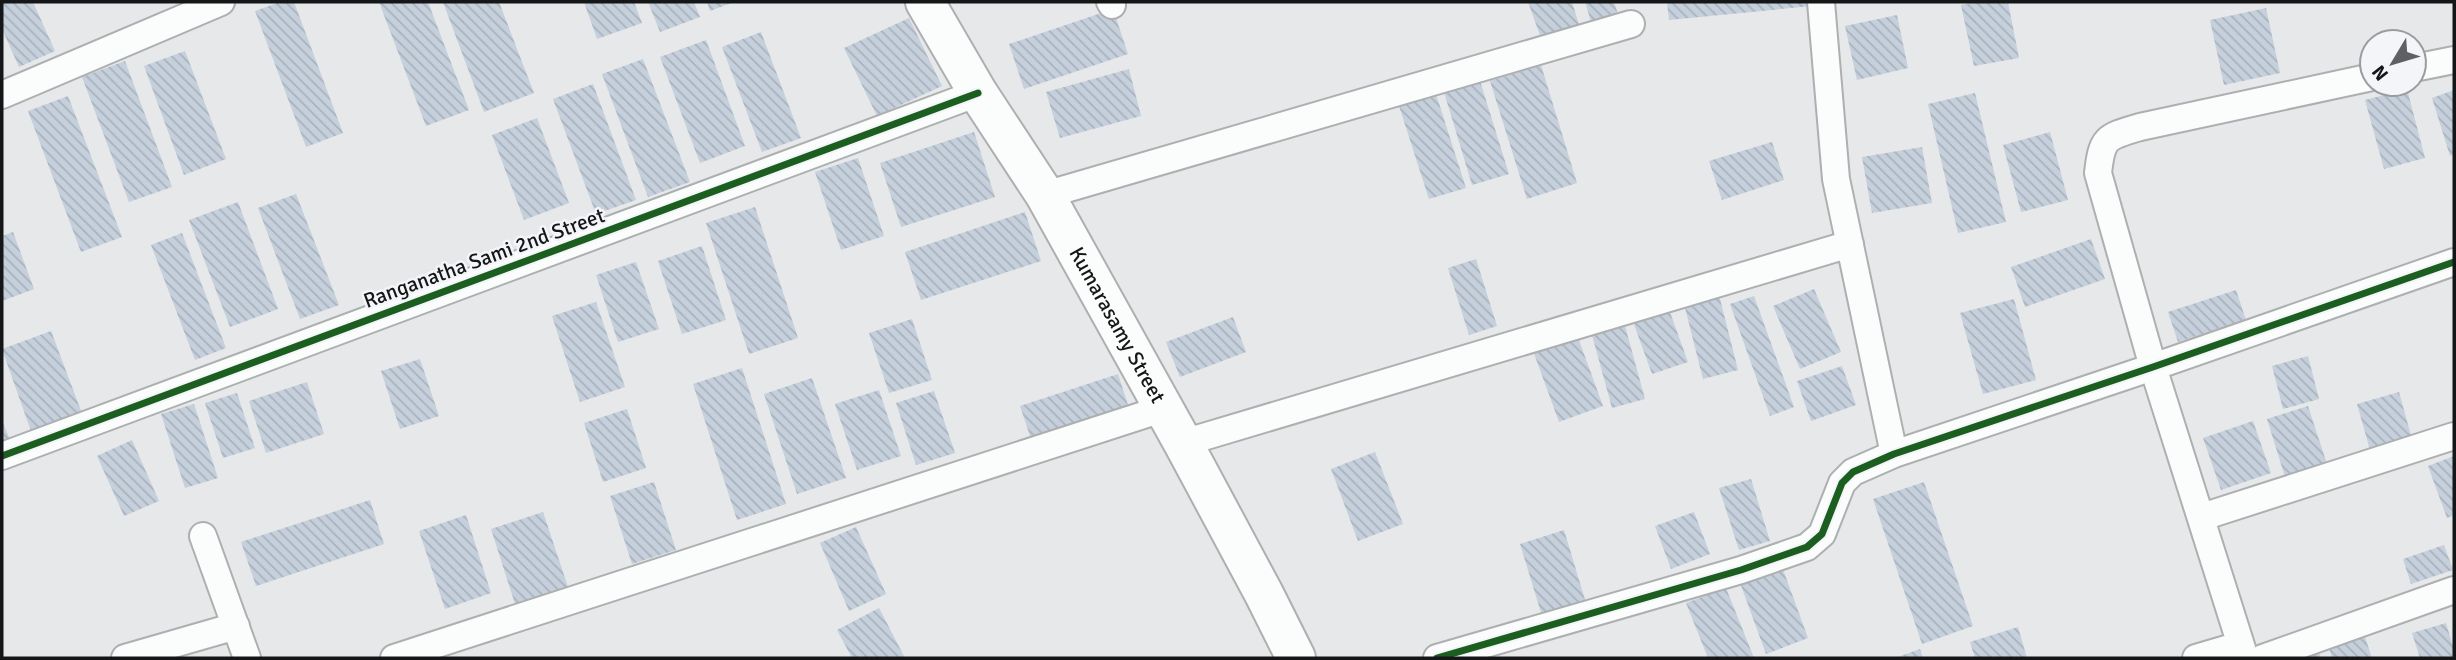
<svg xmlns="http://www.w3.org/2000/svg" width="2456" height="660" font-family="Signika,sans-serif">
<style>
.building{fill:url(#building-back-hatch)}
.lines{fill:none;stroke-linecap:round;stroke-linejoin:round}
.street-casing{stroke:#adafb0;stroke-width:30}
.secondary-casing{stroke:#adafb0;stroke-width:42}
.street{stroke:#fbfcfc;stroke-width:26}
.secondary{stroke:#fbfcfc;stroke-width:38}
.cycleway-casing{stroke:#f3f5f8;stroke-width:11}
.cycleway{stroke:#1b5e20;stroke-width:7}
.labels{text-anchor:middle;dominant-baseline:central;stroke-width:5;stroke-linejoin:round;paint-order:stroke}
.street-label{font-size:21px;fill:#151617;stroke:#f3f5f8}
</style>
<defs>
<pattern id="building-back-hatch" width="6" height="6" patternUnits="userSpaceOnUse" patternTransform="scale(1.75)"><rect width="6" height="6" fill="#c5d0dc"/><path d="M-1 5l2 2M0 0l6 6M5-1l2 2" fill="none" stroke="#a8b2bc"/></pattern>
</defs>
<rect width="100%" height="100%" fill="#e6e8ea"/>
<path class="building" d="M 2,2 L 33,2 L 55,51 L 19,67 L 2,29 Z
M 280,2 L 294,2 L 343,133 L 306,147 L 255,11 Z
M 379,2 L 428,2 L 469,110 L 426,126 Z
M 443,2 L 499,2 L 534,93 L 484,112 Z
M 584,2 L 634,2 L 642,23 L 597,39 Z
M 648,2 L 694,2 L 700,17 L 660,32 Z
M 707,2 L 734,2 L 710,11 Z
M 1528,2 L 1572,2 L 1580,28 L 1542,41 Z
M 1585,2 L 1614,2 L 1619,17 L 1592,25 Z
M 1667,2 L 1812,2 L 1812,6 L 1669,20 Z
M 1977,2 L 2008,2 L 2019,58 L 1974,66 L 1961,5 Z
M 2266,8 L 2280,73 L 2224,85 L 2210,20 Z
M 1113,9 L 1128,54 L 1024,89 L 1009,44 Z
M 1897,15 L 1908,68 L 1857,80 L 1845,26 Z
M 909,18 L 942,86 L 877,116 L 844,48 Z
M 761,32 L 801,138 L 762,152 L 722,47 Z
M 706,40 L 745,146 L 700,163 L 660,57 Z
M 185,51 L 226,159 L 184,175 L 144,66 Z
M 643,59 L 690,182 L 648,197 L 602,74 Z
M 125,61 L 172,187 L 129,202 L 82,77 Z
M 1541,65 L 1577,183 L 1527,199 L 1490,81 Z
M 1129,69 L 1141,116 L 1060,138 L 1046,92 Z
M 1480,81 L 1509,174 L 1472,185 L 1444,92 Z
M 593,84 L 636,200 L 596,214 L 553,99 Z
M 2407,89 L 2425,158 L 2384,169 L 2365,100 Z
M 2454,90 L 2454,154 L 2450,156 L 2432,98 Z
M 1975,93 L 2006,222 L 1958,233 L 1928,104 Z
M 1436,94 L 1466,188 L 1429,199 L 1399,106 Z
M 68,96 L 122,237 L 81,252 L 28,111 Z
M 537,118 L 569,203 L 524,220 L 492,135 Z
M 974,132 L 995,197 L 901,227 L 880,163 Z
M 2050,132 L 2068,200 L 2021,212 L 2003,145 Z
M 1772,142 L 1784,180 L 1722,200 L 1709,161 Z
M 1922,147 L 1932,203 L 1872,213 L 1862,157 Z
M 858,158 L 884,236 L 841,250 L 815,172 Z
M 296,194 L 339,305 L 300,319 L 258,208 Z
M 238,202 L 278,309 L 230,327 L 189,220 Z
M 755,207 L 798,338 L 749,354 L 706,223 Z
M 1025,212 L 1041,261 L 921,300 L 905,252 Z
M 13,232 L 34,289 L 2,301 L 2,236 Z
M 182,233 L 226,348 L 195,360 L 151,245 Z
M 2091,239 L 2105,279 L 2025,307 L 2011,267 Z
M 702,246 L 726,320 L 682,334 L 658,261 Z
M 1476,259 L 1497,326 L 1469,335 L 1448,268 Z
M 636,262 L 659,329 L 618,342 L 596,275 Z
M 1814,289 L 1841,352 L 1800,369 L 1773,306 Z
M 2236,290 L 2246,320 L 2178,342 L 2168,312 Z
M 1718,291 L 1738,370 L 1703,379 L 1683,300 Z
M 1754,296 L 1794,407 L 1770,416 L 1730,304 Z
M 2014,299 L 2036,380 L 1983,394 L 1960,313 Z
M 596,302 L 625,387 L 580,402 L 552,316 Z
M 1667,304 L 1688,362 L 1652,374 L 1631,316 Z
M 1233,317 L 1246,352 L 1180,377 L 1166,342 Z
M 912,319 L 932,380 L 889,393 L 869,333 Z
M 1625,326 L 1645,399 L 1612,408 L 1592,335 Z
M 51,331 L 83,416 L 32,434 L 2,349 Z
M 1576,332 L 1603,406 L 1559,422 L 1532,348 Z
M 2308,356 L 2319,399 L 2283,409 L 2272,366 Z
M 420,359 L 439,416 L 400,429 L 381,371 Z
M 1842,366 L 1856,405 L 1811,421 L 1797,381 Z
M 742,368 L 786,504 L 737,520 L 693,384 Z
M 1118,374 L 1129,408 L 1031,439 L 1020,406 Z
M 812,378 L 846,478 L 797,494 L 764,394 Z
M 307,382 L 324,434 L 266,453 L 249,401 Z
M 879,390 L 901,456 L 857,470 L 835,404 Z
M 934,391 L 955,453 L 916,465 L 896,403 Z
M 2399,392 L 2412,439 L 2370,450 L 2357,404 Z
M 237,393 L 255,448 L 223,458 L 205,403 Z
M 194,404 L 218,478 L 185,488 L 161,414 Z
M 2308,406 L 2327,464 L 2285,477 L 2267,419 Z
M 627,409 L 646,468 L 603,482 L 584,423 Z
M 2,420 L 10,440 L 2,443 Z
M 2253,421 L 2271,473 L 2221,490 L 2203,438 Z
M 132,440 L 159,501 L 124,516 L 97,456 Z
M 1375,452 L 1403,524 L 1358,541 L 1331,469 Z
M 2454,456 L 2454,515 L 2447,518 L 2428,466 Z
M 1751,479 L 1770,541 L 1739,550 L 1719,488 Z
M 654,482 L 676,550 L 632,564 L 610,496 Z
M 1924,482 L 1973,626 L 1922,644 L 1873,499 Z
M 370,500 L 384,544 L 256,586 L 241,542 Z
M 543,512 L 569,590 L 516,607 L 491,529 Z
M 1694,512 L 1710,554 L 1671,569 L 1655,526 Z
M 466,515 L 491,593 L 445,609 L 419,531 Z
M 856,527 L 886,594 L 849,611 L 820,543 Z
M 1564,530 L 1586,603 L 1542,616 L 1520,544 Z
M 2444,545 L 2453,570 L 2411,584 L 2403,559 Z
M 1781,564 L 1808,638 L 1766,654 L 1739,580 Z
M 1726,588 L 1754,658 L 1708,658 L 1686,603 Z
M 879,608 L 905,658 L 852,658 L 837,630 Z
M 2446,623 L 2454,650 L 2454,658 L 2420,658 L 2412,633 Z
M 2018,627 L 2027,658 L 1975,658 L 1970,642 Z
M 2365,637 L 2372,658 L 2332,658 L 2329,648 Z
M 1920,649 L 1923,658 L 1895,658 Z
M 2318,650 L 2321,658 L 2294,658 Z"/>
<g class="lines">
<g class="street-casing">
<path id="street" d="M 1110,2 L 1112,5
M 1821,2 L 1836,179 L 1894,454
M 2414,68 L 2454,60
M 2,95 L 221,2
M 1045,195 L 1631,24
M 1183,443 L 1850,244
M 2,456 L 978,93
M 2202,517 L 2454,436
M 203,536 L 247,658
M 125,658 L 236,626
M 394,658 L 1162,409
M 1437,658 L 1741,570 L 1807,547 L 1822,534 L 1842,483 L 1853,472 L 1894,454 L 2153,367 L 2454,262
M 2196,658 L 2240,645
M 2245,658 L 2153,367 L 2098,173 C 2102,137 2106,137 2140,127 L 2372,77
M 2263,658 L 2454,590"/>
</g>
<g class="secondary-casing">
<g id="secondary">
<path id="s1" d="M 925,2 L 978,93 L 1045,195 L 1183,443 L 1264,594 L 1296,658"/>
</g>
</g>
<use href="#street" class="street"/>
<use href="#secondary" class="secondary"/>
<g class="cycleway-casing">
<path id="cycleway" d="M 2,456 L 978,93
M 1437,658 L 1741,570 L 1807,547 L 1822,534 L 1842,483 L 1853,472 L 1894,454 L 2153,367 L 2454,262"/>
</g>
<use href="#cycleway" class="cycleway"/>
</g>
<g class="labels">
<g class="street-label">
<text transform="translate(484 258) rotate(-20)">Ranganatha Sami 2nd Street</text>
<text stroke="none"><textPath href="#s1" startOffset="376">Kumarasamy Street</textPath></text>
</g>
</g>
<rect width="2456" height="660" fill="none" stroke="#151617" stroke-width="7"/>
<g transform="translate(2393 63) rotate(232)"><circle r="33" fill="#f3f5f8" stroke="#9a9c9e" stroke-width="2"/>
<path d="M0-5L12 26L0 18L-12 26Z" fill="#5e6061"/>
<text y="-10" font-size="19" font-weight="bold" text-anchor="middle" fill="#151617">N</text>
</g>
</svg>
